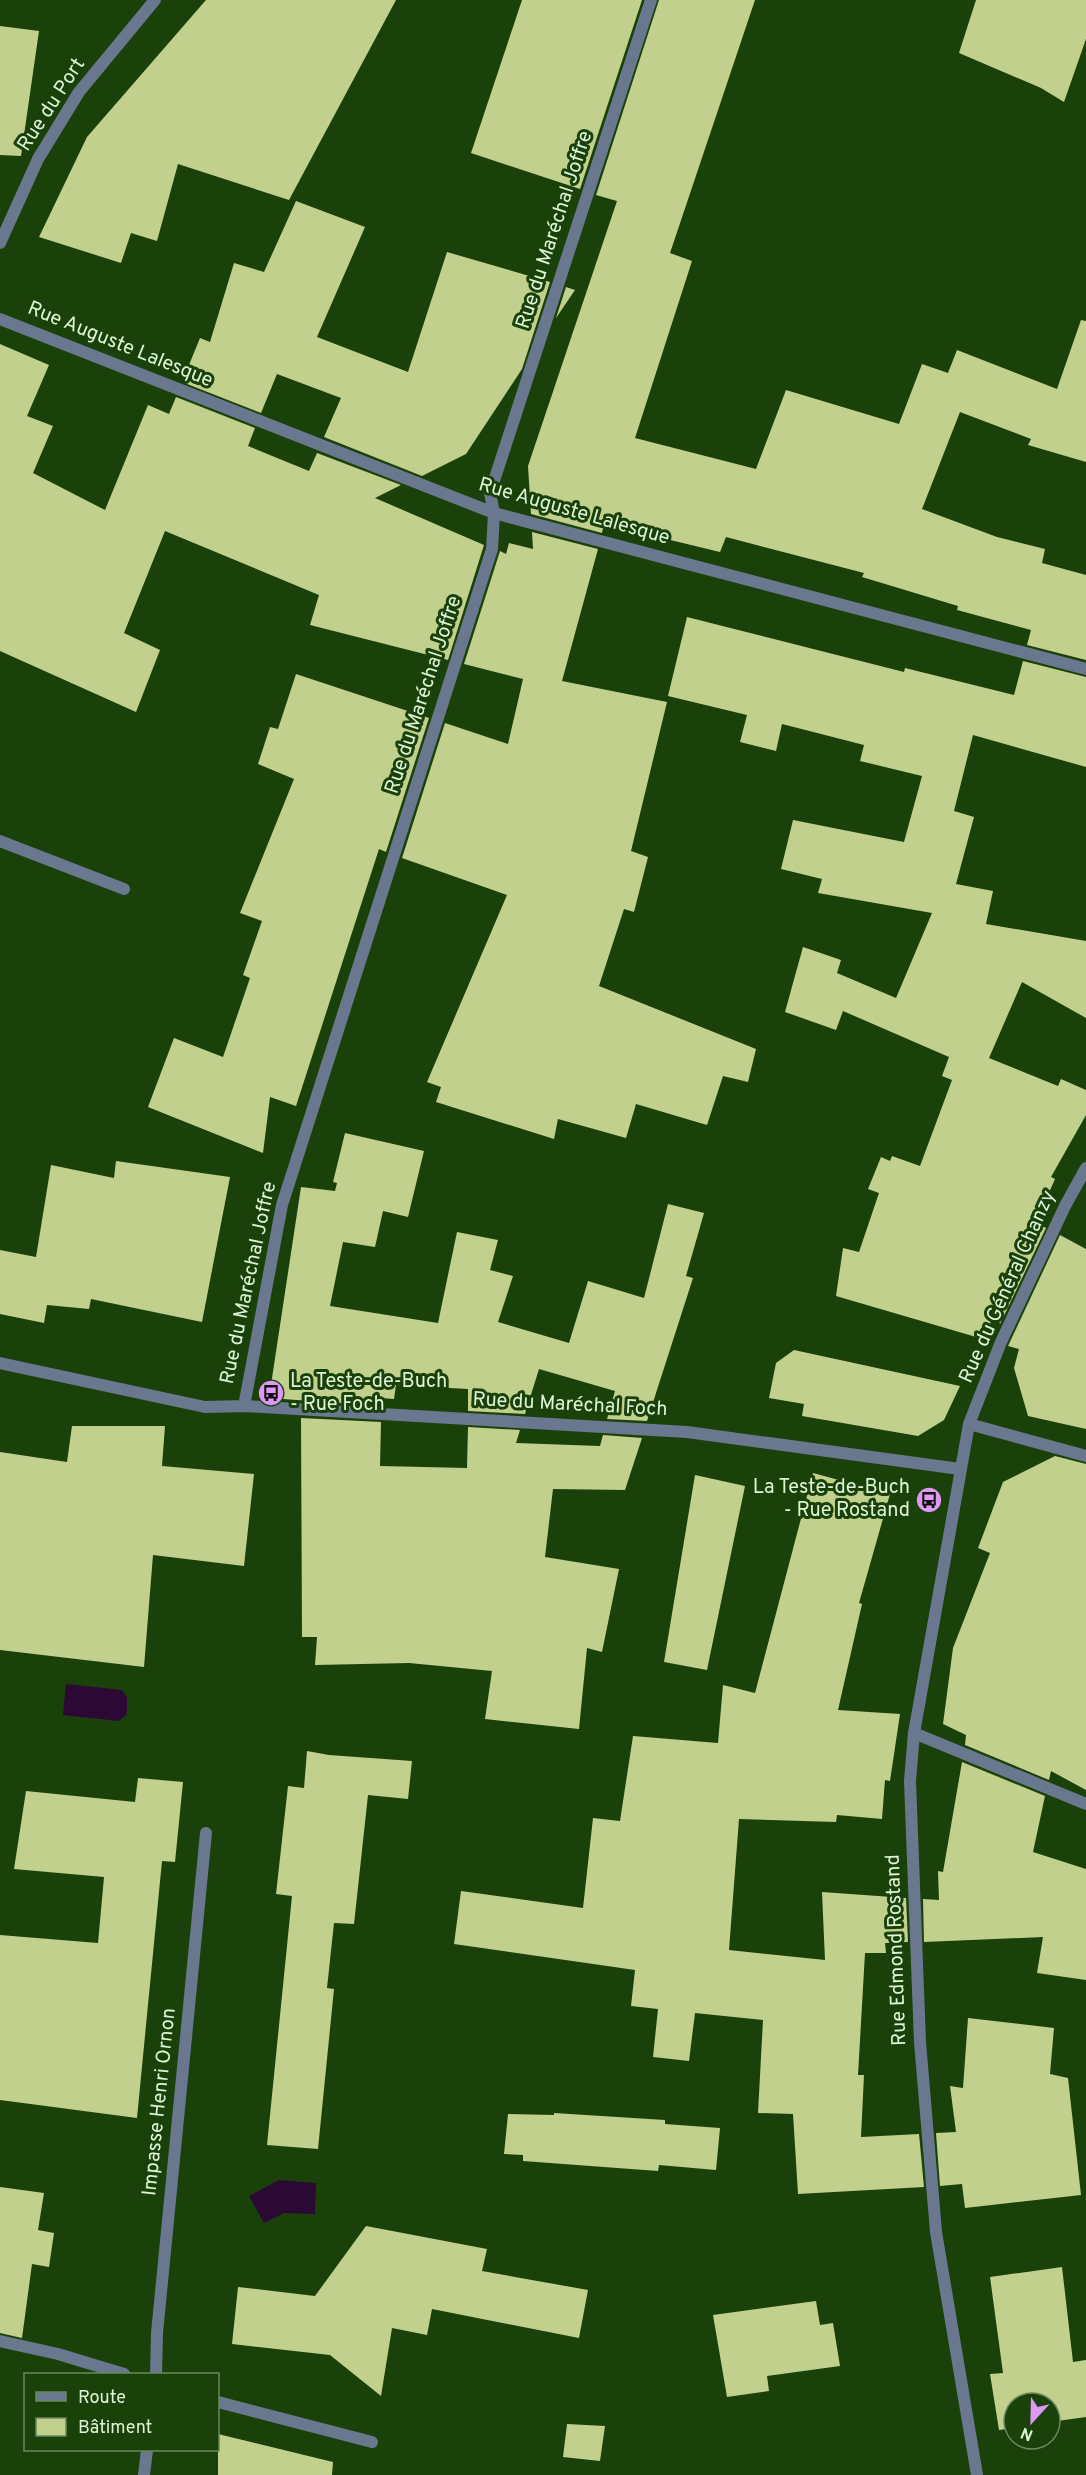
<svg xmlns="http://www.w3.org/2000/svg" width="1086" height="2475" font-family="Overpass,sans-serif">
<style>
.water{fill:#2c0835}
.building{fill:#c2d08e}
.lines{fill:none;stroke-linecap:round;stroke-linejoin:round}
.service{stroke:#69788f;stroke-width:12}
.minor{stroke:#69788f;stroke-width:12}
.labels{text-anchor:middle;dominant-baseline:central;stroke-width:6;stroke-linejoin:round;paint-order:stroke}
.street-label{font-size:20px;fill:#def4d6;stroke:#1b410a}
.poi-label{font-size:20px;fill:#def4d6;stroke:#1b410a;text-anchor:start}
</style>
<rect width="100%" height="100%" fill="#1b410a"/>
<path class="water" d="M 66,1684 L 122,1690 L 127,1698 L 127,1714 L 119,1721 L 63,1715 Z
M 279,2180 L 316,2183 L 315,2214 L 284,2213 L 264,2223 L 249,2196 Z"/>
<path class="building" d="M 206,0 L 396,0 L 289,200 L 178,164 L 157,241 L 131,233 L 121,263 L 39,237 L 87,137 Z
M 522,0 L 642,0 L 580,189 L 471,153 Z
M 659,0 L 755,0 L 670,253 L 692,261 L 635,438 L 756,469 L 786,390 L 899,424 L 922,364 L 948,373 L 957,350 L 1057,389 L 1081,320 L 1086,321 L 1086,462 L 1028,445 L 1031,439 L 960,412 L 922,509 L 997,537 L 1045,549 L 1042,563 L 1086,575 L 1086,660 L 1027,645 L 1031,630 L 957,610 L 958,606 L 862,577 L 864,573 L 726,537 L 720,552 L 604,524 L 602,533 L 531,514 L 528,466 L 617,201 L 596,195 Z
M 976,0 L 1086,0 L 1086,39 L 1064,102 L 1041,88 L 959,53 Z
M 0,26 L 39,31 L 21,156 L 0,155 Z
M 296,201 L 365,227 L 317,337 L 408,372 L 447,252 L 550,282 L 522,369 L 466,454 L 422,476 L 324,437 L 341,398 L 277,374 L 261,413 L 182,382 L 200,338 L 210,342 L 234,263 L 264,272 Z
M 566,287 L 575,290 L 556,318 Z
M 0,344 L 49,365 L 27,416 L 53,426 L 33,473 L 105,510 L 148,405 L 169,414 L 176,397 L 255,428 L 248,446 L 309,471 L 317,453 L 401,485 L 375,498 L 484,545 L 448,660 L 310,625 L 319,595 L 165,531 L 124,633 L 160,650 L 136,712 L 0,651 Z
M 532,532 L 598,549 L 562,681 L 667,702 L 631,851 L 648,857 L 634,912 L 624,909 L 599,986 L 756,1049 L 748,1082 L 723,1076 L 707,1125 L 636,1104 L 626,1138 L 558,1119 L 554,1139 L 436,1102 L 441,1087 L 427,1082 L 507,895 L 402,858 L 445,723 L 508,744 L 523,679 L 464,664 L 500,551 L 506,554 L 509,543 L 533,549 Z
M 687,617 L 904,672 L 905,668 L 1014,695 L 1023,661 L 1086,677 L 1086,767 L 973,735 L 954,811 L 974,817 L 956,884 L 993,891 L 986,924 L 1086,941 L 1086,1018 L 1022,982 L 989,1058 L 1058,1086 L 1061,1079 L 1086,1090 L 1086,1115 L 1051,1177 L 1055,1179 L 1036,1222 L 1046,1228 L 1000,1324 L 996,1311 L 983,1339 L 836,1296 L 843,1248 L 859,1252 L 879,1193 L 868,1189 L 881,1157 L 890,1161 L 892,1156 L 920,1166 L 952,1080 L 942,1076 L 949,1057 L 843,1011 L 836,1030 L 785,1012 L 803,947 L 841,960 L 837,973 L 896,998 L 932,913 L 818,893 L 822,879 L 781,869 L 793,820 L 904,842 L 922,776 L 860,761 L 864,745 L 782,724 L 776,751 L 740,742 L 747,715 L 668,696 Z
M 296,674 L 429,718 L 386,852 L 379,849 L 296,1106 L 270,1097 L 263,1153 L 148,1107 L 174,1038 L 223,1057 L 250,978 L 243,975 L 262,921 L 240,913 L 294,779 L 258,764 L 270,727 L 278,729 Z
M 345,1133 L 424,1151 L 408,1217 L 383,1211 L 375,1247 L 343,1242 L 330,1306 L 438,1323 L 457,1232 L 498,1240 L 490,1270 L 513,1276 L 498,1322 L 569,1343 L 588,1281 L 644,1298 L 668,1204 L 704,1213 L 686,1276 L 693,1278 L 647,1421 L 607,1419 L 615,1391 L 539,1369 L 525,1414 L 468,1411 L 468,1389 L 396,1385 L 394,1399 L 381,1398 L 381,1406 L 269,1398 L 301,1187 L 335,1191 L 337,1183 L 333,1182 Z
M 116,1161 L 230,1177 L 202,1322 L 91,1299 L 89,1309 L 47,1305 L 44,1323 L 0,1314 L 0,1250 L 36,1257 L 51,1165 L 114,1178 Z
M 1060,1235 L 1086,1249 L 1086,1429 L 1028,1416 L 1014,1368 L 1019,1349 L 1008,1346 Z
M 794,1350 L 960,1386 L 944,1420 L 918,1436 L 802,1416 L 804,1404 L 769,1398 L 776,1363 Z
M 301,1418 L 381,1422 L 380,1466 L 467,1468 L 468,1427 L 520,1430 L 516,1443 L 600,1446 L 603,1435 L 642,1438 L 625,1490 L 553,1489 L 545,1557 L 619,1569 L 602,1652 L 587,1648 L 579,1729 L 485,1719 L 492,1671 L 409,1663 L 315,1665 L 317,1637 L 302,1637 Z
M 72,1426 L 165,1426 L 162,1466 L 254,1474 L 244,1566 L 153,1555 L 144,1667 L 0,1650 L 0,1452 L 67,1462 Z
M 1055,1456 L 1086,1464 L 1086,1790 L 1051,1771 L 1049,1780 L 965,1745 L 966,1735 L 943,1724 L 953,1648 L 990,1553 L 978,1548 L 1003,1482 Z
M 813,1473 L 890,1494 L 859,1603 L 862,1604 L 838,1710 L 900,1714 L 890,1781 L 885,1780 L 882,1819 L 837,1815 L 836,1822 L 739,1819 L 729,1950 L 825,1960 L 822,1892 L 906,1898 L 908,1942 L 885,1943 L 886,1953 L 865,1953 L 858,2075 L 864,2075 L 861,2137 L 919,2134 L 924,2187 L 798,2194 L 793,2114 L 758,2113 L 763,2020 L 695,2013 L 689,2061 L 653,2057 L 658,2009 L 631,2006 L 635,1970 L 454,1944 L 461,1891 L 583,1908 L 593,1818 L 620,1821 L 633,1736 L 718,1743 L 723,1685 L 755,1693 Z
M 695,1475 L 745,1486 L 707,1670 L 664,1662 Z
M 307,1751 L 329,1755 L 412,1761 L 408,1799 L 368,1795 L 354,1924 L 334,1923 L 327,1988 L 334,1989 L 318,2149 L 267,2145 L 292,1896 L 276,1894 L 288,1786 L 304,1788 Z
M 962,1762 L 1045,1796 L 1033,1852 L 1086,1869 L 1086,1980 L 1037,1973 L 1043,1937 L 924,1942 L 923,1899 L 939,1900 L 938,1871 L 943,1872 Z
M 138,1778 L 183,1782 L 175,1862 L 162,1861 L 137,2118 L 0,2100 L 0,1935 L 98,1943 L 104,1877 L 14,1869 L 26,1791 L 135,1802 Z
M 968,2018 L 1054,2028 L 1050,2074 L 1068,2078 L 1081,2195 L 965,2208 L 962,2184 L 940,2186 L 936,2133 L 956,2132 L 950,2086 L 963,2088 Z
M 554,2113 L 665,2120 L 665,2124 L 720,2128 L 716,2170 L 659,2165 L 658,2171 L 523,2161 L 523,2155 L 504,2154 L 508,2114 L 554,2115 Z
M 0,2187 L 44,2193 L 38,2230 L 54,2233 L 49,2267 L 32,2264 L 22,2338 L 0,2333 Z
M 366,2226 L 487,2249 L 482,2271 L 588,2290 L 579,2338 L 432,2309 L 427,2335 L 392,2328 L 381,2396 L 330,2355 L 232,2344 L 238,2287 L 315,2296 Z
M 1062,2267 L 1073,2362 L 1086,2360 L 1086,2417 L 1050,2422 L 1050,2403 L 1014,2403 L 1014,2428 L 999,2430 L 990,2374 L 1003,2373 L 990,2277 Z
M 816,2301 L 820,2325 L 833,2323 L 840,2366 L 767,2376 L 769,2391 L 727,2397 L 713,2315 Z
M 567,2424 L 605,2426 L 600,2461 L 563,2457 Z
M 218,2434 L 333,2462 L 332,2475 L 218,2475 Z"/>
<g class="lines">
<path class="service" d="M 0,841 L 124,889
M 914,1733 L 1086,1804"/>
<path class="minor" d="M 0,243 L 38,159 L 79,92 L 155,0
M 0,319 L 494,513 L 1086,669
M 0,1363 L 205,1407 L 244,1406 L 687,1432 L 960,1469
M 244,1406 L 282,1205 L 492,549 L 494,513 L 490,493 L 651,0
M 969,1424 L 1086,1456
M 0,2341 L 58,2354 L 124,2374
M 156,2374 L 157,2333 L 206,1833
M 218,2402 L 372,2442
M 144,2475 L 147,2450
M 977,2475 L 936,2232 L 920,2042 L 910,1781 L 914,1733 L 969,1424 L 1001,1342 L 1065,1206 L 1086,1168"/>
</g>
<defs>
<g id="bus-disc" transform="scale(1.35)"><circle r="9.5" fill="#dd99f3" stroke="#1b410a"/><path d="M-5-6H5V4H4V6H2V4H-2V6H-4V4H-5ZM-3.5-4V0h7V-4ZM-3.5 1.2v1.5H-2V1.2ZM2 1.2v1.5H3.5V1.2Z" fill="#111"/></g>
</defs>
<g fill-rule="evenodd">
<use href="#bus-disc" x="271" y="1393"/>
<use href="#bus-disc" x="929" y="1500"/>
</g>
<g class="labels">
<g class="street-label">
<text transform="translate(52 105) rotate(-57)">Rue du Port</text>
<text transform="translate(555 230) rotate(-72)">Rue du Maréchal Joffre</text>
<text transform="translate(120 345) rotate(22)">Rue Auguste Lalesque</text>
<text transform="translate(574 512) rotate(16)">Rue Auguste Lalesque</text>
<text transform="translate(424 695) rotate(-72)">Rue du Maréchal Joffre</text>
<text transform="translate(249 1283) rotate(-78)">Rue du Maréchal Joffre</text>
<text transform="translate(1008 1287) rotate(-66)">Rue du Général Chanzy</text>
<text transform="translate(570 1405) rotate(3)">Rue du Maréchal Foch</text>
<text transform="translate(897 1950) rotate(-92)">Rue Edmond Rostand</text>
<text transform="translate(160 2102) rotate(-84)">Impasse Henri Ornon</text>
</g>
<g class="poi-label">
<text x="290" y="1382">La Teste-de-Buch<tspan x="290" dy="23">- Rue Foch</tspan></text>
<text x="910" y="1488" text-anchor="end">La Teste-de-Buch<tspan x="910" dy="23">- Rue Rostand</tspan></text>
</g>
</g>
<rect x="24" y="2373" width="195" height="78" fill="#1b410a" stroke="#69895c" stroke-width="1.5"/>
<rect x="36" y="2392" width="30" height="9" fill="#69788f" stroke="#69895c" stroke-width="1.5"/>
<text x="78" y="2403" font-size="18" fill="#def4d6">Route</text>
<rect x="36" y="2418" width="30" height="18" fill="#c2d08e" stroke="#69895c" stroke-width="1.5"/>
<text x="78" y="2433" font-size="18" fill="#def4d6">Bâtiment</text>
<g transform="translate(1032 2421) rotate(202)"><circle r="28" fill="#1b410a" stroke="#69895c" stroke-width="1.5"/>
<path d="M0-4.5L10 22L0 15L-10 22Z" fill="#dd99f3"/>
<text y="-9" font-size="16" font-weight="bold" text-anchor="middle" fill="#def4d6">N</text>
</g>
</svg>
